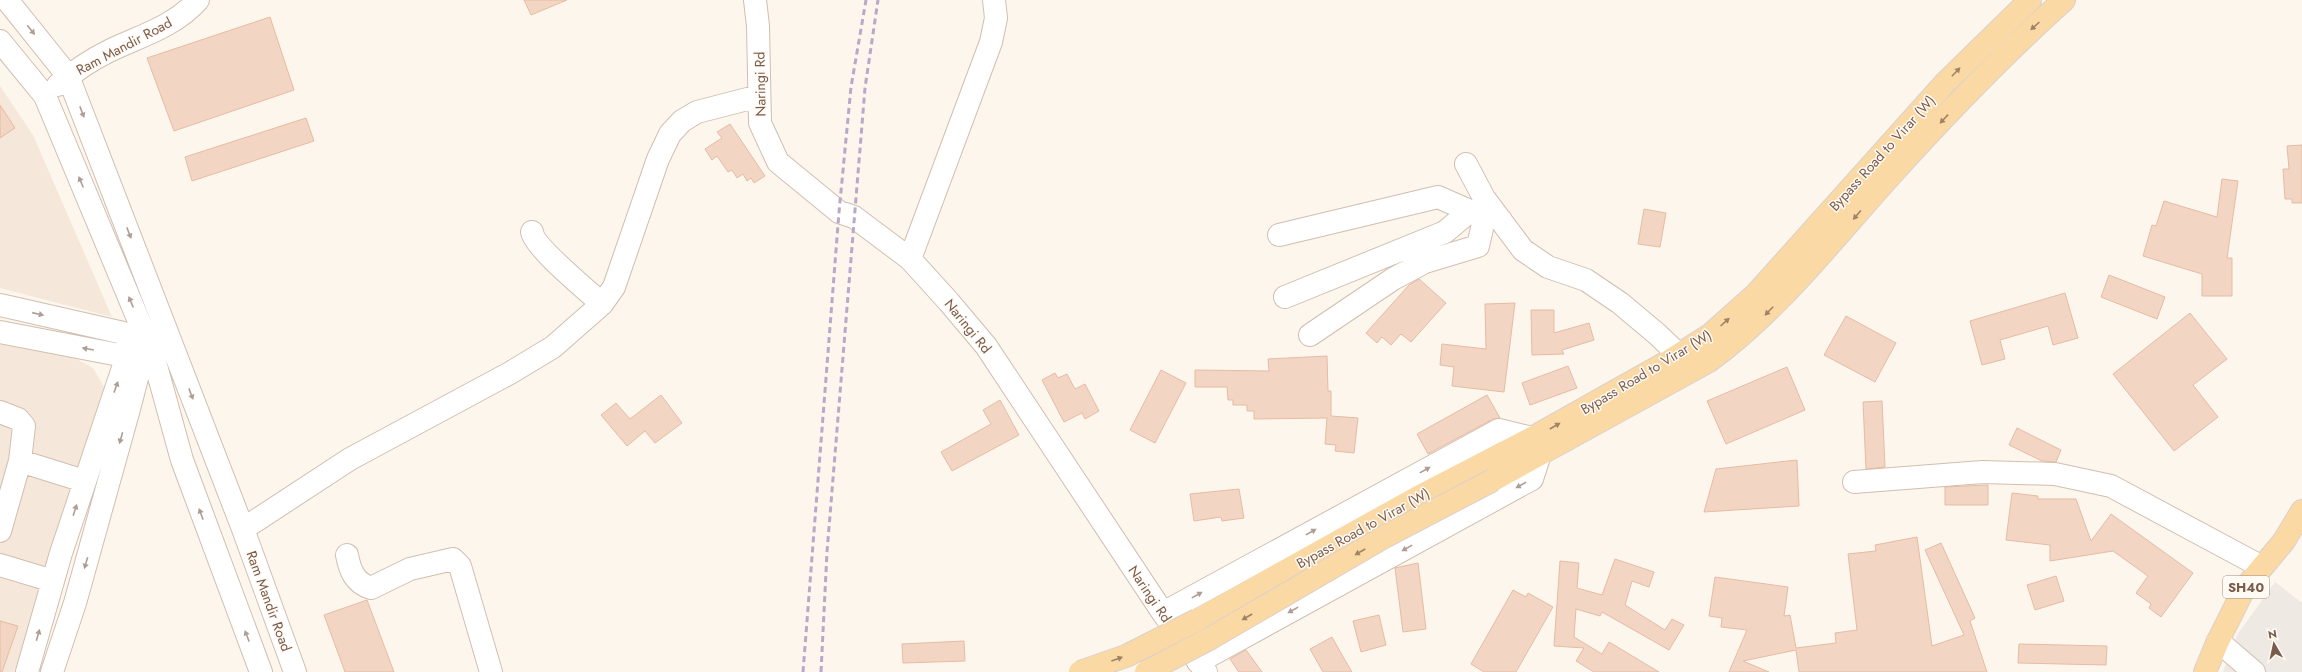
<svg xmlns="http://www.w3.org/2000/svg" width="2302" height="672" font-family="Jost,sans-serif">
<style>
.residential{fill:#f5e8da}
.industrial{fill:#efe9e4}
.building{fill:#f3d5c3;stroke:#e6bba3}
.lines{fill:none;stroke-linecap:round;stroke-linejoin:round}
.minor-casing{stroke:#d1beb0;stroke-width:24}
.major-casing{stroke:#dad1cd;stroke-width:24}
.minor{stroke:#fff;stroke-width:22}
.major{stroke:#fbd9a5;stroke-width:22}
.rail{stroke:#b9a8c9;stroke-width:3;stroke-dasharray:6 4;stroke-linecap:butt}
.major-bridge-casing{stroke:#dad1cd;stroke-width:24;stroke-linecap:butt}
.major-bridge{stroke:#fbd9a5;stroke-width:22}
.oneway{fill:#a18267}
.oneway2{fill:#af9d94}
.labels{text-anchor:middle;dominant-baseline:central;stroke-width:3;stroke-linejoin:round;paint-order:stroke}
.shield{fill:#fffaf3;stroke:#a28b7f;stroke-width:1}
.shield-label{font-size:13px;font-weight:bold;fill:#7a5c4d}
.street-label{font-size:14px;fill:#7a5c4d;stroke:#fffaf3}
</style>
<rect width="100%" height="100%" fill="#fdf6ec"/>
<path class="residential" d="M 0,86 L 33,135 L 112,317 L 0,288 Z
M 0,339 L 66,353 L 93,368 L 107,392 L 20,661 L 14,672 L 0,672 Z"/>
<path class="industrial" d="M 2275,582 L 2302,603 L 2302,672 L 2223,672 L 2237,635 Z"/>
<path class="building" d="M 524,0 L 567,0 L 531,15 Z
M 270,17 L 294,90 L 174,131 L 147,58 Z
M 0,105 L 15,128 L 0,138 Z
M 306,118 L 314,141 L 192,181 L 185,157 Z
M 730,124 L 765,176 L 754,183 L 751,178 L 747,181 L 743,174 L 737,178 L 732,170 L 728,172 L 717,156 L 712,160 L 705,149 L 722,138 L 717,132 Z
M 2302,145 L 2302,203 L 2292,203 L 2292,199 L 2285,199 L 2283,169 L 2289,169 L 2287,146 Z
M 2222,179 L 2238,181 L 2227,258 L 2232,258 L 2232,296 L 2202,296 L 2202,274 L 2143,256 L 2152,225 L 2156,226 L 2164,201 L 2217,217 Z
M 1644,209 L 1666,213 L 1660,247 L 1638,244 Z
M 2109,275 L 2165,297 L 2157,319 L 2101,297 Z
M 1419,279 L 1446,303 L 1411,342 L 1401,334 L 1391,345 L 1382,337 L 1377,343 L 1366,333 L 1409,285 Z
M 2065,293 L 2078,338 L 2053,345 L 2048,326 L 2000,340 L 2005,359 L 1982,365 L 1970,321 Z
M 1515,303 L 1504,392 L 1452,386 L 1454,367 L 1440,365 L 1442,344 L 1486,349 L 1485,304 Z
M 1531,310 L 1554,310 L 1554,333 L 1589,323 L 1594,340 L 1562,350 L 1564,354 L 1532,355 Z
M 2190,313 L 2227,359 L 2193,385 L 2218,417 L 2174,451 L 2113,374 Z
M 1846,316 L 1896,343 L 1875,382 L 1824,355 Z
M 1327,356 L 1328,391 L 1331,391 L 1331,416 L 1358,418 L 1354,453 L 1335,451 L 1336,445 L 1325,444 L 1327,418 L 1254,419 L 1254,411 L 1247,411 L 1247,405 L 1233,405 L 1233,400 L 1228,400 L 1227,387 L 1195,387 L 1195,370 L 1269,371 L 1268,359 Z
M 1568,366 L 1577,388 L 1530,405 L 1522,383 Z
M 1787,367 L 1805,410 L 1726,444 L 1707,401 Z
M 1161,370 L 1186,383 L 1155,443 L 1130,430 Z
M 1055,373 L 1058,378 L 1067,374 L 1075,389 L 1085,384 L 1099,411 L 1085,419 L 1082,413 L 1064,422 L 1042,380 Z
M 661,395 L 682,423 L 655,443 L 645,431 L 627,446 L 601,415 L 616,403 L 630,419 Z
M 1487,395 L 1500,418 L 1493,419 L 1428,454 L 1417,434 Z
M 1000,400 L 1019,435 L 952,471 L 941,452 L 991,424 L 983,410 Z
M 1882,401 L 1885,467 L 1866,469 L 1863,402 Z
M 2017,428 L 2061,450 L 2056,462 L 2042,461 L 2009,445 Z
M 1797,460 L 1799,506 L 1704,512 L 1716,469 Z
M 1988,485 L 1988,505 L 1945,505 L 1945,487 Z
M 1239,489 L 1244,518 L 1222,521 L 1221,517 L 1194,521 L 1190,494 Z
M 2012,493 L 2038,496 L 2038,499 L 2076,499 L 2091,541 L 2111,514 L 2193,573 L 2161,617 L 2149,608 L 2151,604 L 2136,593 L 2148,576 L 2113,551 L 2050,561 L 2050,545 L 2006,540 Z
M 1917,537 L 1932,646 L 1964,635 L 1925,550 L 1941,543 L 1975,618 L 1970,621 L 1987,672 L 1799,672 L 1796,650 L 1743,661 L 1769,672 L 1729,672 L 1747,630 L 1721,627 L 1722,618 L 1709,616 L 1715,577 L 1788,587 L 1784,616 L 1790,615 L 1796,648 L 1836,643 L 1835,633 L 1857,630 L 1848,554 L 1876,551 L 1875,545 Z
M 1615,559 L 1654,572 L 1649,587 L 1632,581 L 1625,605 L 1665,630 L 1672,619 L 1684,625 L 1669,650 L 1602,612 L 1600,616 L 1576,609 L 1574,637 L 1602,654 L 1609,642 L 1659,672 L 1594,672 L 1576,661 L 1584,648 L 1554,646 L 1560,561 L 1579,563 L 1577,588 L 1602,595 Z
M 1418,563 L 1426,629 L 1403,632 L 1395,568 Z
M 2056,576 L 2064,601 L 2035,610 L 2027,585 Z
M 1513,590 L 1526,597 L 1528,593 L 1553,607 L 1516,672 L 1484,672 L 1471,664 Z
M 367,600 L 394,672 L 345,672 L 324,615 Z
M 1379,615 L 1386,645 L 1361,652 L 1353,621 Z
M 0,621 L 18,626 L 2,672 L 0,672 Z
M 1332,637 L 1342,655 L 1352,672 L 1323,672 L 1310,649 Z
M 964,641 L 965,661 L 903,663 L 902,644 Z
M 2019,644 L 2107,646 L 2106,665 L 2018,663 Z
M 1246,650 L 1262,672 L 1239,672 L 1230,659 Z"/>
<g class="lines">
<g class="minor-casing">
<path id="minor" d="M 7,0 L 68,76 L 243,529 L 295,672
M 755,0 L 758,26 L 760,123 L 778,162 L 839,212 L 854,217 L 910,259 L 949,302 L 986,346 L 1163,613 L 1206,672
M 0,41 L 45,96 L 146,338 L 155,362 L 182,460 L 261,672
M 58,85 C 73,72 91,60 109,51 C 140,36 174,27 198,0
M 1466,164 L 1484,198 L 1523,250 L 1548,267 L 1586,280 L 1620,303 L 1657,334 L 1679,355
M 532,232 C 534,247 588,291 602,304
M 1279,235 L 1438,197 L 1470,211 L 1501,220
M 910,259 L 991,42 L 996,18 L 994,0
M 1285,297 L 1445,232 L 1470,211
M 0,305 L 141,337
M 0,332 L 140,359
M 1310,335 L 1393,279 L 1425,262 L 1478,246 L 1485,215
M 0,412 L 18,419 L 24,426 L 20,461 L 0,531
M 20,461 L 84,481
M 1854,482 L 1982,472 L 2055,474 L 2111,486 L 2262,567
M 243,529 L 350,459 L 510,373 L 553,347 L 602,304 L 614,287 L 658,159 L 670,134 L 682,121 L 697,112 L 759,96
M 347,555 C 350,571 355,583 371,588 L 410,569 L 453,559 L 460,566 L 491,672
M 0,565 L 53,581
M 1163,613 L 1499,430 L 1532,438
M 2218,641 L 2254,672
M 1198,662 L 1532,479 L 1540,454
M 27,672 L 61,553 L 127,356 L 128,334
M 52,672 L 75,603 L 129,409 L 142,359 L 140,337"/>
</g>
<g class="major-casing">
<path id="major" d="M 1493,480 L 1709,361 C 1780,309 1833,239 1892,174 C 1947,113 2003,55 2064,0
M 1197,620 L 1418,497 L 1532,438 L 1669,361 L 1710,335 L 1756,294 L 1946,82 L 2030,0
M 2205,672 L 2218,641 L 2244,589 L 2284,541 L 2302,511"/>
</g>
<use href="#minor" class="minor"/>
<use href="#major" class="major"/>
<path class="rail" d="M 803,672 L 839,212 L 851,87 L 866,0
M 821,672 L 827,552 L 865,88 L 878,0"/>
<g class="major-bridge-casing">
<path id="major-bridge" d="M 1080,672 L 1126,656 L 1197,620
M 1146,672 L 1211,638 L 1386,536 L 1493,480"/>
</g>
<use href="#major-bridge" class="major-bridge"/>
</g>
<defs><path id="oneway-solid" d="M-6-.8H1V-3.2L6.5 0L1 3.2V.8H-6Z"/></defs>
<g class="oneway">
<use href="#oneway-solid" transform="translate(2035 26) rotate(138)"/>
<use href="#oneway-solid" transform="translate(1956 72) rotate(-46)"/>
<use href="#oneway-solid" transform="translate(1944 119) rotate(133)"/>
<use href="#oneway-solid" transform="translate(1857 215) rotate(130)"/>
<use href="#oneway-solid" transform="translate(1769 311) rotate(134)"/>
<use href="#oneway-solid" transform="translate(1725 322) rotate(-42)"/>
<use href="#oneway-solid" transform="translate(1555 426) rotate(-30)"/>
<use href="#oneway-solid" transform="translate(1360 552) rotate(150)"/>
<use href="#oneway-solid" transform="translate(1247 617) rotate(150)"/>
<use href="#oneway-solid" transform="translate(1117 659) rotate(-20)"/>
</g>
<g class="oneway2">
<use href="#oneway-solid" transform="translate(31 30) rotate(51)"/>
<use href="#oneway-solid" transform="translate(82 112) rotate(69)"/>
<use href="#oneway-solid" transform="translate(81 182) rotate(-113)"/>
<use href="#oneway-solid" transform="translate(129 233) rotate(69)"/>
<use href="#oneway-solid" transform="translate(131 302) rotate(-113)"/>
<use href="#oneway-solid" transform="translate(38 314) rotate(13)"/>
<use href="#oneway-solid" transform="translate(88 349) rotate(-170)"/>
<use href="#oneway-solid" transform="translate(116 387) rotate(-70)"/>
<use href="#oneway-solid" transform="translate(191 394) rotate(69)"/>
<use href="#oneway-solid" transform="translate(121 438) rotate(106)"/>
<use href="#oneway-solid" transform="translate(1425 470) rotate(-29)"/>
<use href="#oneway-solid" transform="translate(1521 485) rotate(151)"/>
<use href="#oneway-solid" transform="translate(75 510) rotate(-72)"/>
<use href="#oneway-solid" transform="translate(201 514) rotate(-110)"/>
<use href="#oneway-solid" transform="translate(1311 532) rotate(-29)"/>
<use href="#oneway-solid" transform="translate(1407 548) rotate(151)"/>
<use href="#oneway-solid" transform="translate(86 563) rotate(106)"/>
<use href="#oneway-solid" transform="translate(1197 595) rotate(-29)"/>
<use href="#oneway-solid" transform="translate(1293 610) rotate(151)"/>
<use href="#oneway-solid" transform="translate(38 635) rotate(-74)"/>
<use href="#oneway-solid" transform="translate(247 636) rotate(-111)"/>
</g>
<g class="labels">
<rect class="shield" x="2223" y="576" width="46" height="22" rx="3"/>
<g class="shield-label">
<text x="2246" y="587">SH40</text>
</g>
<g class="street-label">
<text transform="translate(124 46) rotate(-28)">Ram Mandir Road</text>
<text transform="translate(760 84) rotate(-91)">Naringi Rd</text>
<text transform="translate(1882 153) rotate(-48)">Bypass Road to Virar (W)</text>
<text transform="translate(968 326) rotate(51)">Naringi Rd</text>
<text transform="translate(1646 372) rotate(-31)">Bypass Road to Virar (W)</text>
<text transform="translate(1363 528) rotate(-29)">Bypass Road to Virar (W)</text>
<text transform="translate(1150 594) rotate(56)">Naringi Rd</text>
<text transform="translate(269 601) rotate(70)">Ram Mandir Road</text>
</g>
</g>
<g transform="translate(2274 644) rotate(351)" stroke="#fffaf3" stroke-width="3" paint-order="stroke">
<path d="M0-3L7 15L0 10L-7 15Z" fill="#7a5c4d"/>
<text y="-6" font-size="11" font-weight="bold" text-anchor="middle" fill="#7a5c4d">N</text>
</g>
</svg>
